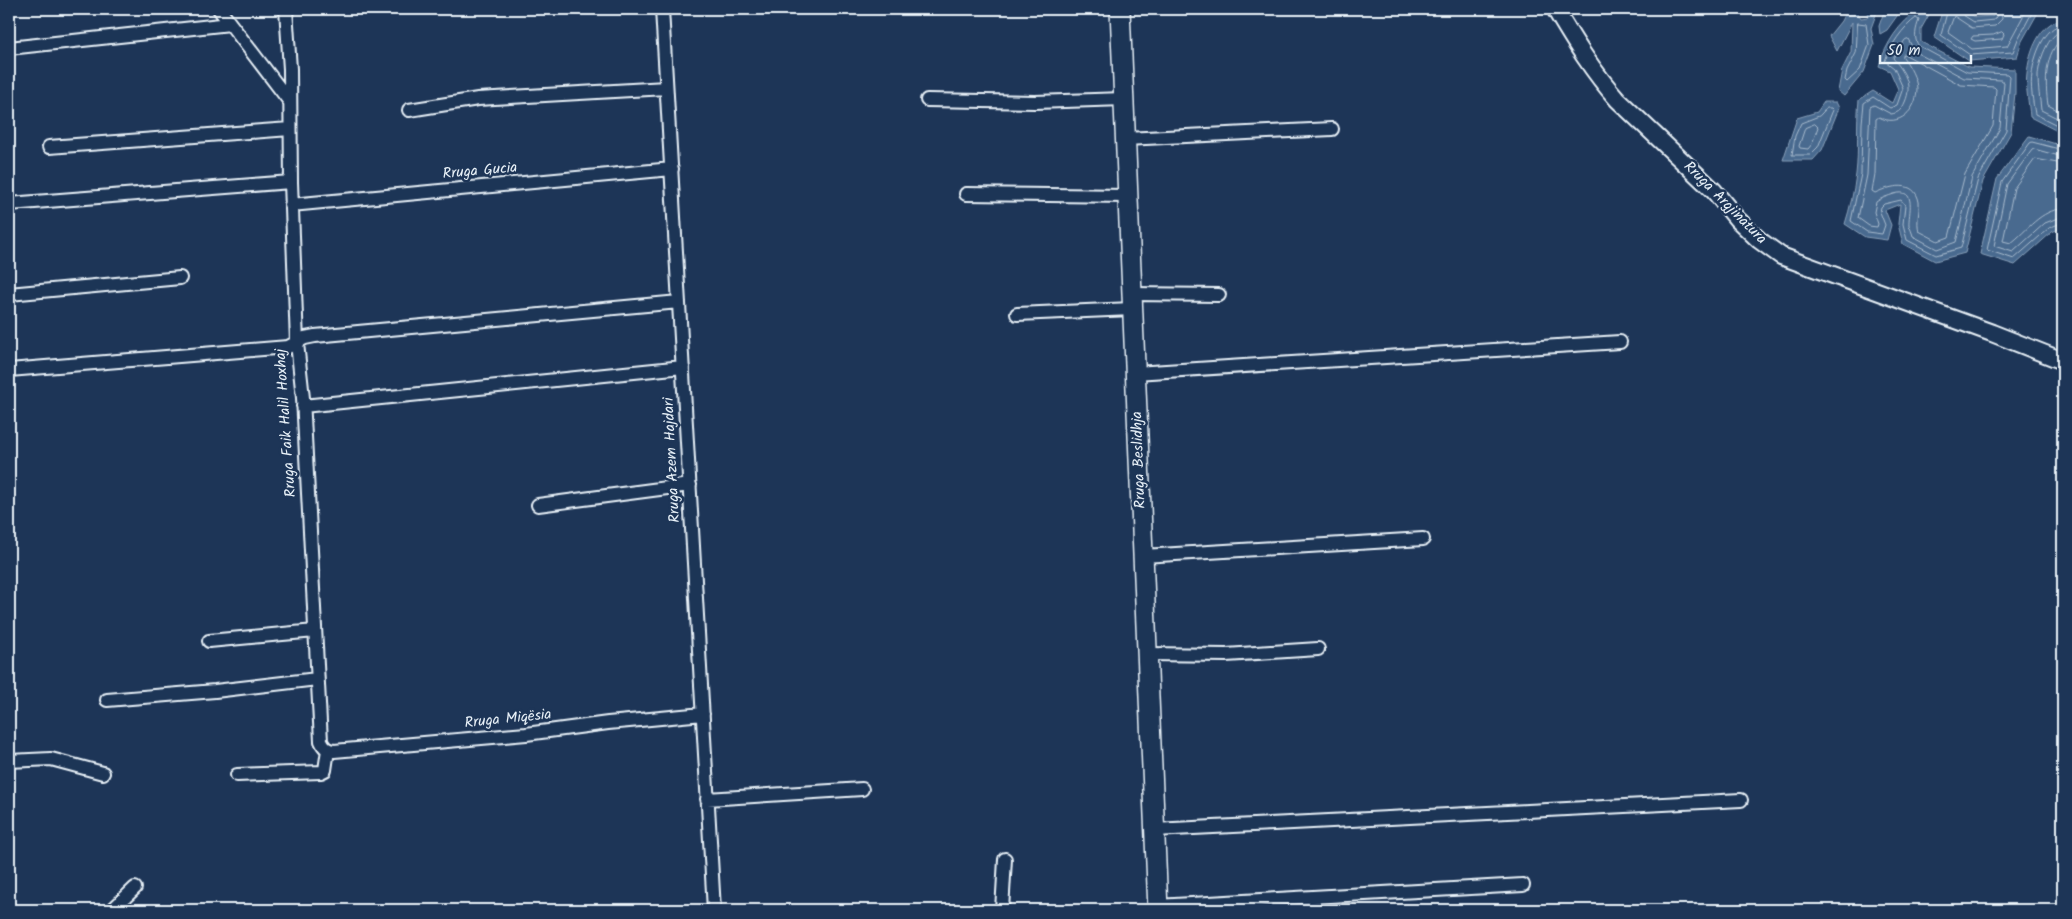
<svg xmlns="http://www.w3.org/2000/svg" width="2072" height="919" font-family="Kalam,sans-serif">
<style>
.water{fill:#496a8f;stroke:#89a0b9}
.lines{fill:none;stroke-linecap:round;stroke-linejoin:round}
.shore{stroke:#a8bbce;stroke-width:1}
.minor-casing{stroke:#e8f1f8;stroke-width:16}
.tertiary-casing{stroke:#e8f1f8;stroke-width:20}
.secondary-casing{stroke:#e8f1f8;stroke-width:22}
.minor{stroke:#1d3557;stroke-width:12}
.tertiary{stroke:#1d3557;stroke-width:16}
.secondary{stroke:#1d3557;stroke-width:19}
.labels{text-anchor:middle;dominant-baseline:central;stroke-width:5;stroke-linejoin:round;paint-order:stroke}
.street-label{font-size:15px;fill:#e8f1f8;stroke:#1d3557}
</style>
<rect width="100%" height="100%" fill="#1d3557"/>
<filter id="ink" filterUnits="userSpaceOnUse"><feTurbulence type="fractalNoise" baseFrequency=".02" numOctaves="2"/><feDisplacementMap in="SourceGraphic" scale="10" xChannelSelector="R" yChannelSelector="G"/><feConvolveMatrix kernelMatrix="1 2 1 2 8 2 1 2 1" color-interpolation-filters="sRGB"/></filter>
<g filter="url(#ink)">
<path class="water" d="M 1847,9 L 1855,9 L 1861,18 L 1868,17 L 1867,9 L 1878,9 L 1871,28 L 1874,45 L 1864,72 L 1844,96 L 1838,91 L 1842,70 L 1851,52 L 1852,22 L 1837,51 L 1829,36 L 1841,21 Z
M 1885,9 L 1902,9 L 1887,30 L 1880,34 L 1879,26 Z
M 1943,9 L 1963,9 L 1975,17 L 1993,16 L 1986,9 L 2040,9 L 2022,41 L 2017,57 L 1969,61 L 1934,37 Z
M 1919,10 L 1930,13 L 1921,29 L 1921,42 L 1969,67 L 2015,69 L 2015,93 L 2011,132 L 1983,181 L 1965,253 L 1935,261 L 1903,244 L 1898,224 L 1900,204 L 1885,210 L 1891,225 L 1887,240 L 1865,237 L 1845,224 C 1850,208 1854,191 1856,174 C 1859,150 1856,125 1859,100 L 1873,91 L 1892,103 L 1898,89 L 1890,71 L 1879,66 C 1886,43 1899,23 1919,10 Z
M 2063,19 L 2063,134 L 2030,117 C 2029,103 2025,87 2027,74 C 2029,52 2040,22 2063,19 Z
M 1824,102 L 1836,102 L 1839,108 L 1822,150 L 1813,160 L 1783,160 L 1797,118 L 1817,112 Z
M 2029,136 L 2063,146 L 2063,227 L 2052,232 L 2015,265 L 1980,254 L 1997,179 Z"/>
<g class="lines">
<path class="shore" d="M 1948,9 L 1941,35 L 1970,55 L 2013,52 L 2018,39 L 2034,9
M 1961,9 L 1963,15 L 1974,22 L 1994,20 L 1997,15 L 1993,9
M 2001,9 L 2002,19 L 1995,26 L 1972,28 L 1954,16 L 1948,32 L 1972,49 L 2007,46 L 2027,9
M 1916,18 L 1919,20 C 1916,28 1913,39 1919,46 L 1967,72 L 2008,74 L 2010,76 L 2006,130 L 1978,179 L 1961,248 L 1936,255 L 1907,240 L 1903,224 L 1905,205 L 1901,200 L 1884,204 L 1881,207 L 1880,212 L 1885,225 L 1882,234 L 1867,232 L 1851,221 L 1861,174 L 1862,123 L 1864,103 L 1873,97 L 1890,108 L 1897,105 L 1903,88 L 1894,68 L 1885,61 C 1890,46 1903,27 1916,18 Z
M 1858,23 L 1866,24 L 1869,45 L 1860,70 L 1847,82 L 1845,80 L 1847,71 L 1856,53 Z
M 2063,24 C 2044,27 2034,56 2032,74 C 2030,86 2033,102 2035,114 L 2063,128
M 2063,31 C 2048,32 2038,64 2038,77 C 2038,88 2040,99 2041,110 L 2063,121
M 2002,32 L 2004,34 L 2002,39 L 1975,41 L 1971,39 L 1973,36 L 1993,35 Z
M 2063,38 C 2044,52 2045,84 2048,105 L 2063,113
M 1908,39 L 1915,52 L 1964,78 L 2001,80 L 2004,82 L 2000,128 L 1972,177 L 1956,242 L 1937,249 L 1913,236 C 1912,232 1910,228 1909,225 C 1908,214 1918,187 1894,194 C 1888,196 1881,198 1876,202 L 1874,212 L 1878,224 L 1877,227 L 1869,226 L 1858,218 L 1867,175 L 1870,107 L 1874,105 L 1891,114 C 1899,113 1902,109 1905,102 C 1913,84 1904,72 1893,58 L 1905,40 Z
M 1904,54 L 1961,85 L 1994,87 L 1996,89 L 1993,126 L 1965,174 L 1949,237 L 1938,241 L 1919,231 C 1916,221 1920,212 1919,202 C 1915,179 1890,186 1875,193 L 1872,191 L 1875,174 L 1876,119 L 1879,117 C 1899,128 1917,110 1917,89 C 1917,79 1909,65 1903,57 Z
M 1827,108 L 1831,108 L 1833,110 L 1818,147 L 1810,155 L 1792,155 L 1795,136 L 1801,123 L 1819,116 Z
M 1815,124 L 1818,127 L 1812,144 L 1808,149 L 1800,148 L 1799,146 L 1805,128 Z
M 2063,150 L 2032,142 L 2030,143 L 2002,182 L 1987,250 L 2014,259 L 2049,228 L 2063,222
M 2063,157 L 2034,149 L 2032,150 L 2007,184 L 1994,246 L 2013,252 L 2045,223 L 2063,216
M 2063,164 L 2035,159 L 2014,188 L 2003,241 L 2011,243 C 2027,231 2041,209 2063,209"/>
<g class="minor-casing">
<path id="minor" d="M 219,9 L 290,102
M 286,9 L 290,69 L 291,182 L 297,343 L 303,398 L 321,741 C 324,748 327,750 334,751 L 526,734 L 608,723 L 703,714
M 662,9 L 714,910
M 9,48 L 230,24
M 927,100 L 1035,102 L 1124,99
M 409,110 L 478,99 L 666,88
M 1125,139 L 1332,129
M 49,147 L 290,129
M 966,194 L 1128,196
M 9,204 L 291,182
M 291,205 L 672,169
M 9,294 L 180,278
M 1132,294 L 1219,295
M 1017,314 L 1132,309
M 9,370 L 288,347 L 305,338 L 315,336 L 679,302
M 1135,373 L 1620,342
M 303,406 L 683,367
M 538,505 L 690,485
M 1143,556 L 1423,539
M 209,641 L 315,631
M 1147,654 L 1226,655 L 1318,649
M 107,700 L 215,691 L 317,679
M 9,761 L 51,759 L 103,773
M 237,775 L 321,772 L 325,770 L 328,750
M 707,799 L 862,789
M 1154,830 L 1741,800
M 1157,906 L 1523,885
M 112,910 L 135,888
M 1002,910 L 1005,859"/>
</g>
<g class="tertiary-casing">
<path id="tertiary" d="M 1555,9 C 1574,41 1593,72 1618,100 L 1714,191 L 1737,219 L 1759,240 L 1781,256 L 1992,333 L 2063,361"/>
</g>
<g class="secondary-casing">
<path id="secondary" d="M 1120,9 L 1158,910"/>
</g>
<use href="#minor" class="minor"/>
<use href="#tertiary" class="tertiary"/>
<use href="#secondary" class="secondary"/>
</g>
</g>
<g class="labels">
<g class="street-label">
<text transform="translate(480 171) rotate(-5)">Rruga Gucia</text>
<text transform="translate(1725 203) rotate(45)">Rruga Argjinatura</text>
<text transform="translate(286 423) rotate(-94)">Rruga Faik Halil Hoxhaj</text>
<text transform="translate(672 460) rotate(-93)">Rruga Azem Hajdari</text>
<text transform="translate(1139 460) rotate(-92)">Rruga Beslidhja</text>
<text transform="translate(508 719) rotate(-6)">Rruga Miqësia</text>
</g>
</g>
<rect width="2072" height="919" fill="none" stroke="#1d3557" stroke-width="30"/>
<rect x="15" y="15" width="2042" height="889" fill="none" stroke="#e8f1f8" stroke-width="2" filter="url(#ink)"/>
<path d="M1880 55v8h91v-8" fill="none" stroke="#e8f1f8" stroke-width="2.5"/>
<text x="1887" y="55" font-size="15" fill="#e8f1f8" stroke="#1d3557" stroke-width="4" paint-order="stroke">50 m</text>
</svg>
